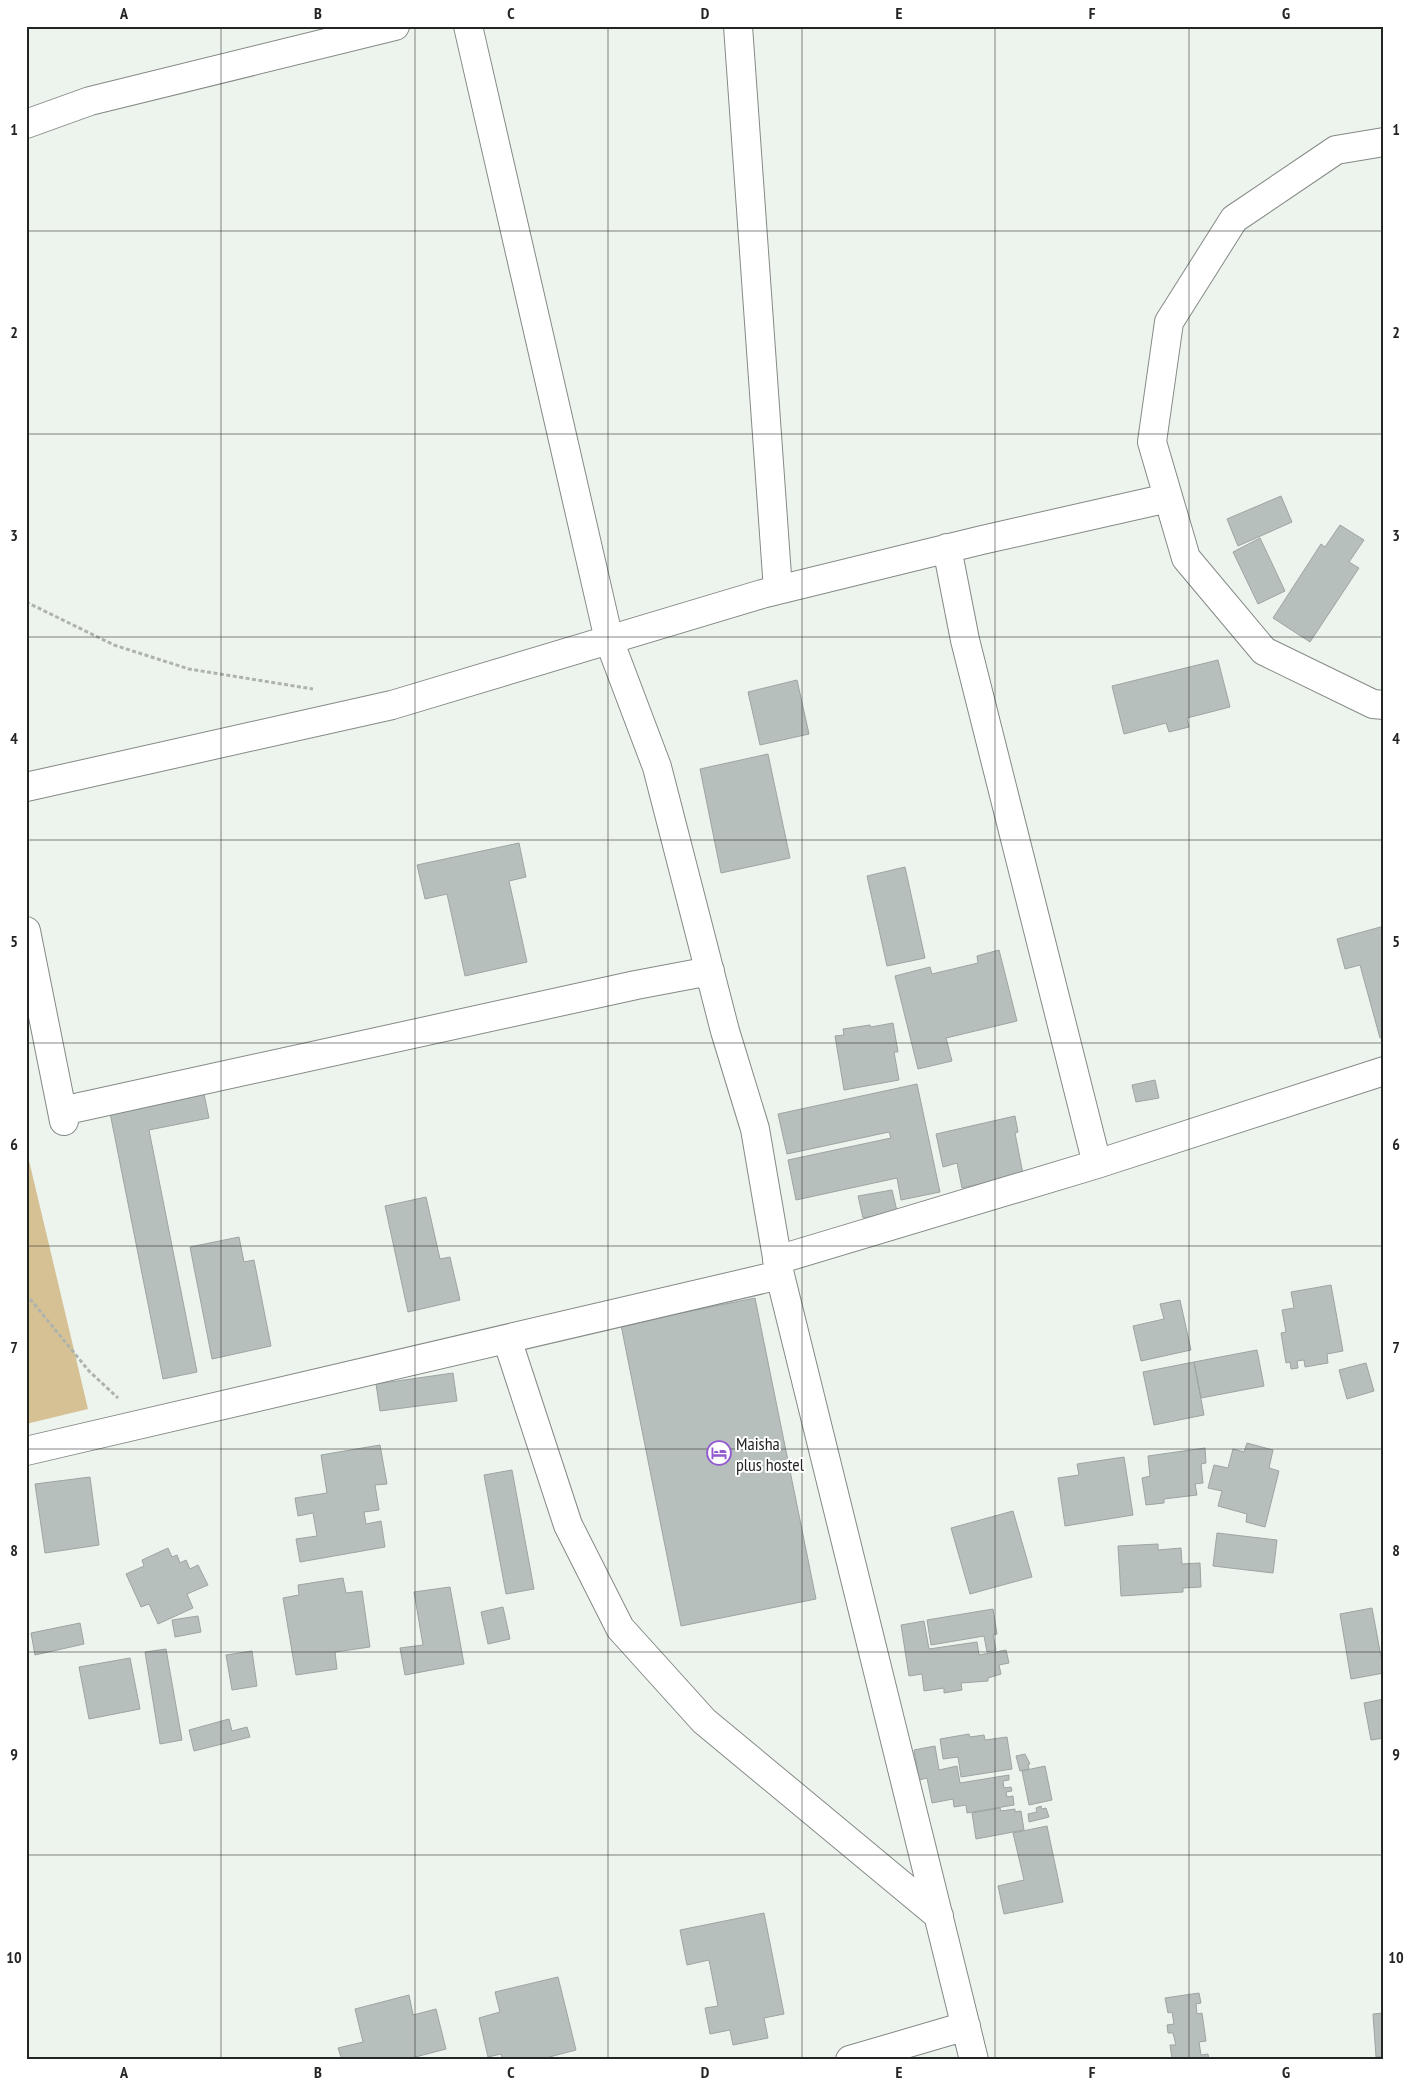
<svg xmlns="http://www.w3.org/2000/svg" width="1410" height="2086" font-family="'PT Sans Narrow',sans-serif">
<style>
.green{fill:#d6c195}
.building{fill:#b6bfbc;stroke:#9da5a3}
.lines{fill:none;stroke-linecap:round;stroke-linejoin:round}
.minor-casing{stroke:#848a85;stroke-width:30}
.path{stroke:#aeb3ae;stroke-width:3;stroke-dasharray:4 2.5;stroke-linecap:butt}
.minor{stroke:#fff;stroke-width:28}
.grid{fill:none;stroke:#232523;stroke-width:1;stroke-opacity:0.55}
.labels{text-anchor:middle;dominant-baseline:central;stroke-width:4;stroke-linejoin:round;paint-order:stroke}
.poi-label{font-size:18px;fill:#232523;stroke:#fff;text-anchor:start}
.neatline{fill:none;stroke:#232523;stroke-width:2}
.grid-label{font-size:16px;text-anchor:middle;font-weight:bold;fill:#232523}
</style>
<rect width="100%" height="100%" fill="#edf3ed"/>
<path class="green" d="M 26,1148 L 88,1409 L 26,1424 Z"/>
<path class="building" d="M 1281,496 L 1292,522 L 1238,546 L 1227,519 Z
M 1340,525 L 1364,540 L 1349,562 L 1359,568 L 1310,642 L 1273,618 L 1321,544 L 1325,547 Z
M 1260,538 L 1285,591 L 1258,604 L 1233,552 Z
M 1218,660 L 1230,707 L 1187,718 L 1189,727 L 1169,732 L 1166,723 L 1124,734 L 1112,686 Z
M 797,680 L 809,734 L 760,745 L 748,692 Z
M 768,754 L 790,858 L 721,873 L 700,769 Z
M 519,843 L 526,877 L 509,881 L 527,962 L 465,976 L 447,894 L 425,899 L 417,865 Z
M 905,867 L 925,958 L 887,966 L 867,876 Z
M 1384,926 L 1384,1037 L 1380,1038 L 1360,965 L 1345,969 L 1337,939 Z
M 999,950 L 1017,1021 L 946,1038 L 952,1061 L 918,1069 L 895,976 L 930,967 L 932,974 L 978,963 L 977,956 Z
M 893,1023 L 898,1052 L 894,1052 L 899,1080 L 844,1090 L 835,1036 L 844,1035 L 843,1029 L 870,1025 L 871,1027 Z
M 1155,1080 L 1159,1098 L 1136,1102 L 1132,1085 Z
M 917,1084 L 940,1192 L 901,1200 L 897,1178 L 796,1200 L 788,1160 L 891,1138 L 889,1132 L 787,1154 L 778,1114 Z
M 204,1094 L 209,1118 L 149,1130 L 197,1372 L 163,1379 L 110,1113 Z
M 1015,1116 L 1018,1132 L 1015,1133 L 1023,1174 L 962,1188 L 957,1163 L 943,1167 L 936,1134 Z
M 892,1190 L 897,1211 L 863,1218 L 858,1196 Z
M 426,1197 L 440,1259 L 450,1257 L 460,1300 L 408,1312 L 385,1206 Z
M 239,1237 L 244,1262 L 254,1260 L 271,1346 L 212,1359 L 190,1247 Z
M 1331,1285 L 1343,1351 L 1327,1354 L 1328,1363 L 1305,1367 L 1304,1360 L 1297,1361 L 1298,1368 L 1291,1369 L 1290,1362 L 1286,1363 L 1281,1333 L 1286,1332 L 1282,1310 L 1294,1308 L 1291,1292 Z
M 755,1298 L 816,1599 L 681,1626 L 621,1325 Z
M 1180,1300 L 1191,1350 L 1141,1361 L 1133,1326 L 1164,1319 L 1160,1304 Z
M 1257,1350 L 1264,1386 L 1201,1398 L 1194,1362 Z
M 1194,1362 L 1204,1415 L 1154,1425 L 1143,1372 Z
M 1366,1363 L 1374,1391 L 1347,1399 L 1339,1370 Z
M 453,1373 L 457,1401 L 380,1411 L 376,1384 Z
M 1247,1443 L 1273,1450 L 1269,1468 L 1279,1471 L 1265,1527 L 1246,1522 L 1247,1514 L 1218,1506 L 1222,1491 L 1208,1488 L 1214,1465 L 1228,1468 L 1233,1449 L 1244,1452 Z
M 380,1445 L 387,1484 L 375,1485 L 379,1510 L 364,1512 L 366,1524 L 381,1521 L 385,1547 L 300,1562 L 296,1539 L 317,1536 L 313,1513 L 298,1516 L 295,1498 L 327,1493 L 321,1455 Z
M 1205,1448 L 1206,1463 L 1201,1464 L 1203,1483 L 1195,1484 L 1197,1495 L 1164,1499 L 1164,1503 L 1146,1505 L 1142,1478 L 1150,1476 L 1148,1456 Z
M 1124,1457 L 1133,1515 L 1065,1526 L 1058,1478 L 1079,1475 L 1077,1464 Z
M 512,1470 L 534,1589 L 506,1594 L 484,1475 Z
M 90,1477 L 99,1545 L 45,1553 L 35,1484 Z
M 1013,1511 L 1032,1577 L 970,1594 L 951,1528 Z
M 1217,1533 L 1277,1540 L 1273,1573 L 1213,1566 Z
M 1158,1544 L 1158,1550 L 1181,1548 L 1182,1564 L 1200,1563 L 1201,1587 L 1183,1588 L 1183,1592 L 1121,1596 L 1118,1546 Z
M 168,1548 L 172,1557 L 177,1555 L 180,1563 L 186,1560 L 190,1569 L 198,1565 L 208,1585 L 187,1594 L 193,1608 L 158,1624 L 149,1604 L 141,1607 L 126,1574 L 144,1566 L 142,1560 Z
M 343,1578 L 346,1593 L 362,1591 L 370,1647 L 335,1652 L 337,1669 L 296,1675 L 283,1598 L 299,1595 L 298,1585 Z
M 450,1587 L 464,1664 L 405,1675 L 400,1648 L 423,1645 L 414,1592 Z
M 503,1607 L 510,1639 L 488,1644 L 481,1612 Z
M 1372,1608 L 1384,1673 L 1351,1679 L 1340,1614 Z
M 993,1609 L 997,1634 L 993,1635 L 996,1650 L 987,1652 L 984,1636 L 931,1645 L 927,1620 Z
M 198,1616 L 201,1632 L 175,1637 L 172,1620 Z
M 924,1621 L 929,1649 L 977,1642 L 979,1655 L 1006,1650 L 1009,1663 L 999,1665 L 1001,1674 L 988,1678 L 988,1681 L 961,1683 L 962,1690 L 944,1693 L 944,1688 L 924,1691 L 922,1674 L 909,1676 L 901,1625 Z
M 80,1623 L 84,1644 L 35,1655 L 31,1633 Z
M 166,1649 L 182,1740 L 160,1744 L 145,1652 Z
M 252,1651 L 257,1686 L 232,1690 L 226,1655 Z
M 130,1658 L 140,1709 L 89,1719 L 79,1667 Z
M 1384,1699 L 1384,1738 L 1371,1740 L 1364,1703 Z
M 229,1719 L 232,1731 L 247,1727 L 250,1737 L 194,1751 L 189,1730 Z
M 969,1734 L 970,1737 L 984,1735 L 985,1740 L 1007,1737 L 1012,1769 L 961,1777 L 958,1757 L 943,1759 L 940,1739 Z
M 935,1746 L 939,1770 L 957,1766 L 960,1783 L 1009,1775 L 1009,1780 L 1003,1781 L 1004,1788 L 1011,1787 L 1012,1791 L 1006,1792 L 1007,1797 L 1013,1796 L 1014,1805 L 967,1813 L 966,1805 L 954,1807 L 953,1799 L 932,1803 L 927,1778 L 919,1780 L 914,1750 Z
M 1025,1754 L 1030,1764 L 1028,1764 L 1029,1769 L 1020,1771 L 1016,1756 Z
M 1045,1766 L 1052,1800 L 1029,1805 L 1022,1771 Z
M 1041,1806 L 1042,1809 L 1046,1808 L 1049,1817 L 1029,1822 L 1028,1814 L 1037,1812 L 1036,1808 Z
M 1000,1808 L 1001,1811 L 1015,1809 L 1015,1812 L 1021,1811 L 1024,1830 L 976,1839 L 972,1813 Z
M 1047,1826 L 1063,1902 L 1004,1914 L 998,1886 L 1024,1880 L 1013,1833 Z
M 764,1913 L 784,2014 L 764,2018 L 768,2038 L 733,2045 L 730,2030 L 710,2034 L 705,2008 L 718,2006 L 709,1960 L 687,1965 L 680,1930 Z
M 558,1977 L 576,2050 L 538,2060 L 503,2060 L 501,2054 L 488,2057 L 479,2018 L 500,2012 L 495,1992 Z
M 1199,1993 L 1201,2003 L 1196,2004 L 1197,2014 L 1202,2013 L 1206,2041 L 1199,2042 L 1201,2055 L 1208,2054 L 1209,2060 L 1172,2059 L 1170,2045 L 1176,2045 L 1173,2033 L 1168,2033 L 1167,2025 L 1174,2024 L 1172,2012 L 1168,2013 L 1165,1998 Z
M 409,1995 L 413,2015 L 436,2009 L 446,2049 L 404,2060 L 342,2060 L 338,2048 L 363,2042 L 355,2009 Z
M 1384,2013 L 1384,2056 L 1376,2057 L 1373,2014 Z"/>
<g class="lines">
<g class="minor-casing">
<path id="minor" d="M 468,26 L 609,640 L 657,767 L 725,1031 L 755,1129 L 780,1275 L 974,2060
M 738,26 L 778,590
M 26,124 L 90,101 L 395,26
M 1384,142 L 1336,150 L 1234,219 L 1169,322 L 1152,442 L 1186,558 L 1264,651 L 1373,704 L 1384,705
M 947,548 L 965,640 L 1097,1164
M 26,787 L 392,705 L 762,594 L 982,540 L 1168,498
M 26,931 L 64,1121
M 62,1111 L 636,985 L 710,971
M 777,1260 L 1097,1164 L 1384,1071
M 507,1339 L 568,1525 L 620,1628 L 704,1721 L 939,1916
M 26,1451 L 780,1275
M 850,2060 L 966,2026"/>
</g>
<path class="path" d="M 26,602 L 114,645 L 189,669 L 313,689
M 26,1294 L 89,1371 L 118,1398"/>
<use href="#minor" class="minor"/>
</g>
<path class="grid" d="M 221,26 L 221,2060M 415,26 L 415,2060M 608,26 L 608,2060M 802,26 L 802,2060M 995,26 L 995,2060M 1189,26 L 1189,2060M 26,231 L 1384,231M 26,434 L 1384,434M 26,637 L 1384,637M 26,840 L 1384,840M 26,1043 L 1384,1043M 26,1246 L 1384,1246M 26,1449 L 1384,1449M 26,1652 L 1384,1652M 26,1855 L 1384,1855"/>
<defs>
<g id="hotel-ring" transform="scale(1.25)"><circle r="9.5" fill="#fff" stroke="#9359d0" stroke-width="1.5"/><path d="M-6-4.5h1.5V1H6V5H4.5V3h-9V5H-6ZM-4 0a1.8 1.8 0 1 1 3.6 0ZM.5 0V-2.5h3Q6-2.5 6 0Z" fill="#9359d0"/></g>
</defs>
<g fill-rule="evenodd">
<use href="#hotel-ring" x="719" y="1453"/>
</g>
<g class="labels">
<g class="poi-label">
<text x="736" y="1443">Maisha<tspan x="736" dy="21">plus hostel</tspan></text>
</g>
</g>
<rect width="1410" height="2086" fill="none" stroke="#ffffff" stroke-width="55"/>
<rect x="28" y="28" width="1354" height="2030" class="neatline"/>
<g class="grid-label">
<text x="124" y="19">A</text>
<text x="318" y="19">B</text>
<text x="511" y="19">C</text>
<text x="705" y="19">D</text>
<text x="899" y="19">E</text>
<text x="1092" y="19">F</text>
<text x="1286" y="19">G</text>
<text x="14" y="135">1</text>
<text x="1396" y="135">1</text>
<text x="14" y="338">2</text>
<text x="1396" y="338">2</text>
<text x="14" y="541">3</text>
<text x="1396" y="541">3</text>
<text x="14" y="744">4</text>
<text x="1396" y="744">4</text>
<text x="14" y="947">5</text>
<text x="1396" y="947">5</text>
<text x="14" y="1150">6</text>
<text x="1396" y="1150">6</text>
<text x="14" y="1353">7</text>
<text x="1396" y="1353">7</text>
<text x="14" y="1556">8</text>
<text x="1396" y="1556">8</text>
<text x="14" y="1760">9</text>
<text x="1396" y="1760">9</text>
<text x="14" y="1963">10</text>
<text x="1396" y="1963">10</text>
<text x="124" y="2078">A</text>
<text x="318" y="2078">B</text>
<text x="511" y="2078">C</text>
<text x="705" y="2078">D</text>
<text x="899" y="2078">E</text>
<text x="1092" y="2078">F</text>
<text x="1286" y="2078">G</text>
</g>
</svg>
